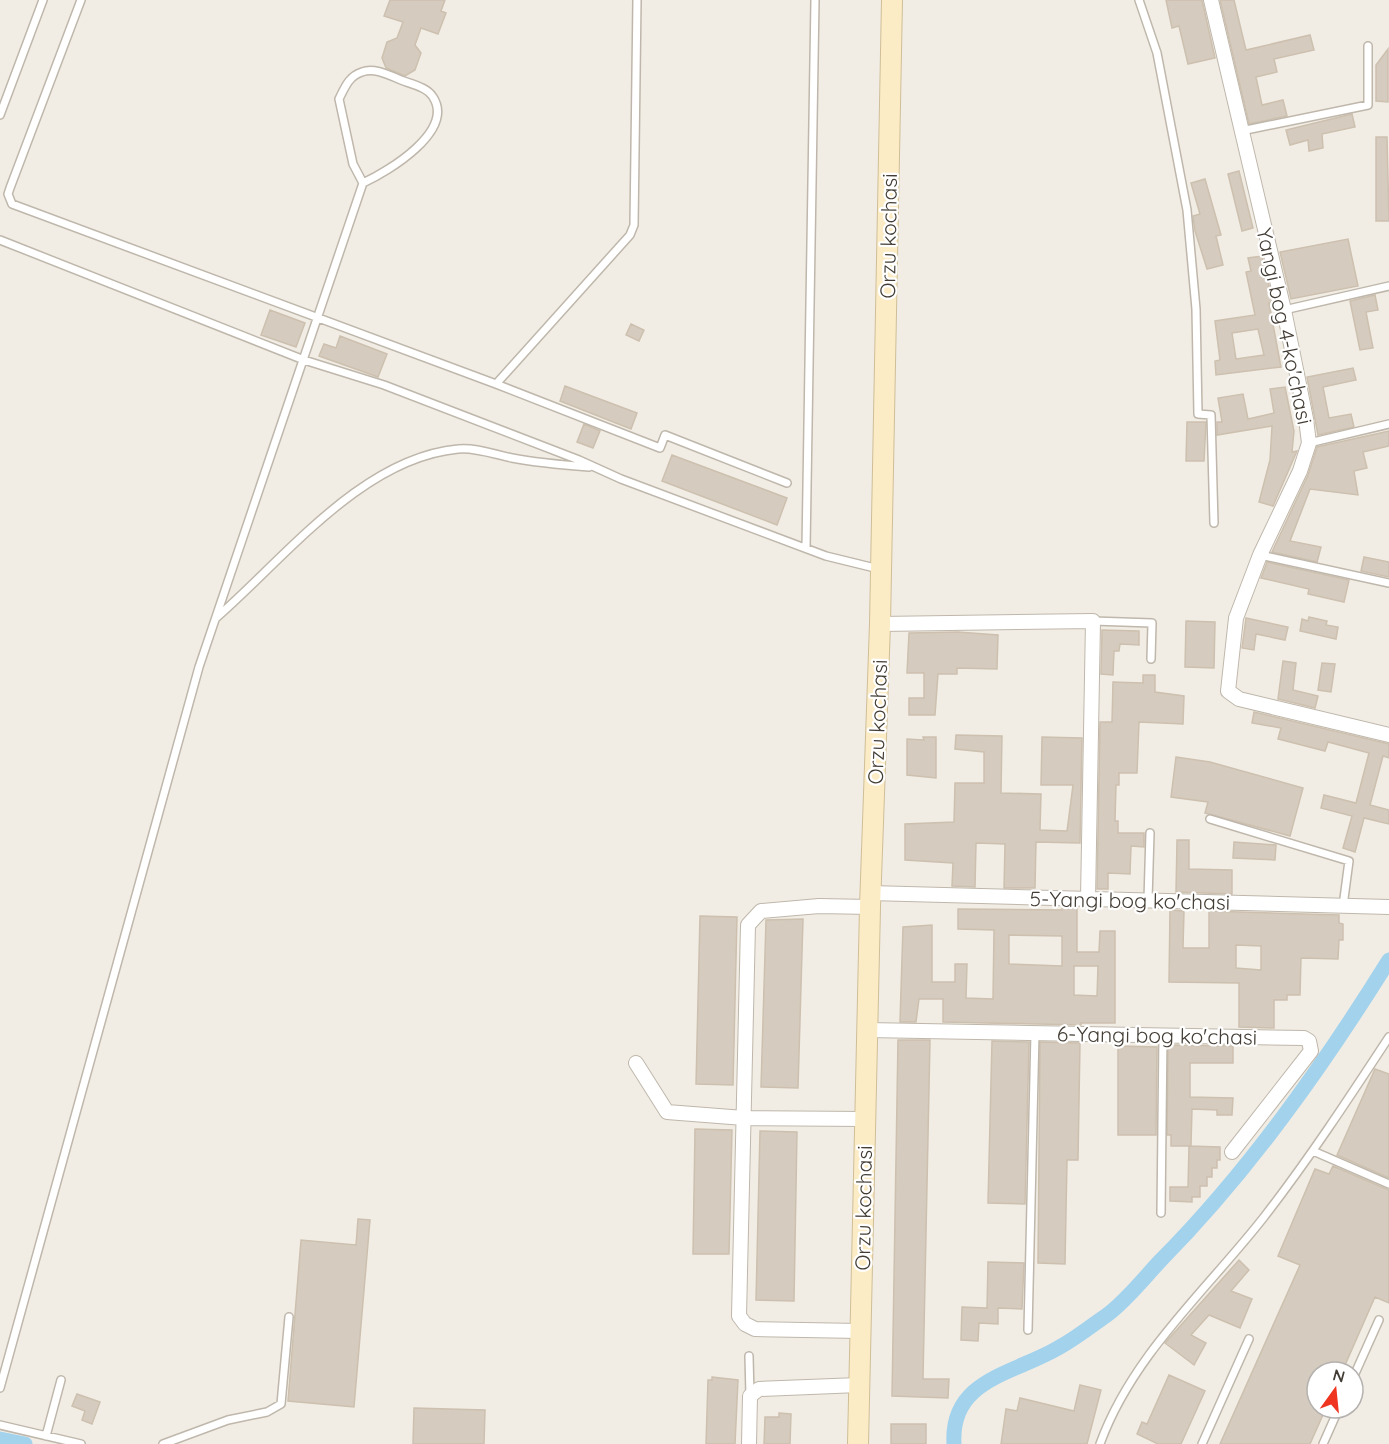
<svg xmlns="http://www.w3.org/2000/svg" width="1389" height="1444" font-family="Quicksand,sans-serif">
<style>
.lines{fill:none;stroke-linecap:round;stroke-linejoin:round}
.canal{stroke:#a3d2ec;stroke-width:15}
.building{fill:#d5cbbe;stroke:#cdc0af;stroke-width:1.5;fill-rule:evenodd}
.service-casing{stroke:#bfb7ab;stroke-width:10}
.minor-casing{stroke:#bfb7ab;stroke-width:16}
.secondary-casing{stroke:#cfbe97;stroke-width:22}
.service{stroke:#fff;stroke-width:7}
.minor{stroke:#fff;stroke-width:14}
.secondary{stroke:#fcecc5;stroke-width:20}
.labels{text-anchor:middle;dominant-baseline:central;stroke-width:4.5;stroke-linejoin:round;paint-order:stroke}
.street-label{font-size:21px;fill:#433d35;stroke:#fff}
</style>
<rect width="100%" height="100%" fill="#f1ede5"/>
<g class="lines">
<path class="canal" d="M 0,1439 L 25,1444
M 954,1444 C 950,1379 1014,1374 1058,1348 C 1075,1339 1091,1326 1107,1315 C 1127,1300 1144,1278 1161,1260 C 1249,1171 1323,1066 1389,960"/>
</g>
<path class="building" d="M 390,0 L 445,0 L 441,11 L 446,13 L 438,34 L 421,28 L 415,45 L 421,53 L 415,70 L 405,76 L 386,68 L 382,58 L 387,42 L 397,38 L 403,22 L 384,16 Z
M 1166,0 L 1202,0 L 1215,58 L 1188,64 L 1179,26 L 1172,28 Z
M 1220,0 L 1234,0 L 1246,50 L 1310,35 L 1314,50 L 1274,59 L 1277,72 L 1256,77 L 1262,105 L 1283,100 L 1287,116 L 1249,124 Z
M 1388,49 L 1388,102 L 1376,101 L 1376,65 Z
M 1352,114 L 1355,127 L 1322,134 L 1323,148 L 1309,151 L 1308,140 L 1290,145 L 1286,130 Z
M 1376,137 L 1387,137 L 1389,221 L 1376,221 Z
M 1239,171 L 1253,228 L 1242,231 L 1228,174 Z
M 1205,179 L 1221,235 L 1216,236 L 1223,265 L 1207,269 L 1195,231 L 1193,216 L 1200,214 L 1191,183 Z
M 1348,239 L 1358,286 L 1291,299 L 1280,252 Z
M 1262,256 L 1273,303 L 1269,303 L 1281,367 L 1216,375 L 1215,361 L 1220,360 L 1215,321 L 1255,315 L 1246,272 L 1251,271 L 1248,258 ZM 1258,329 L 1264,355 L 1236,359 L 1232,333 Z
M 1375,295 L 1378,310 L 1366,312 L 1373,348 L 1360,350 L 1350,301 Z
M 270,310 L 305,323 L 296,347 L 261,335 Z
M 631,324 L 644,330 L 639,341 L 626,335 Z
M 340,336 L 387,354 L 378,377 L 319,356 L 324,344 L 336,348 Z
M 1353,368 L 1356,380 L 1323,387 L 1329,418 L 1351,414 L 1354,427 L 1318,435 L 1307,377 Z
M 565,386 L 637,413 L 631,429 L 560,401 Z
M 1285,387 L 1294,431 L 1292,452 L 1297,451 L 1273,506 L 1259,502 L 1270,460 L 1272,426 L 1217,435 L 1217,422 L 1222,422 L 1218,398 L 1243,394 L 1248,419 L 1274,413 L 1270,389 Z
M 1187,422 L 1206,422 L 1204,461 L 1186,461 Z
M 584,424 L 600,431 L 593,448 L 577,442 Z
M 1389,431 L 1389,446 L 1363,452 L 1367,468 L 1354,471 L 1358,495 L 1310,489 L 1290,541 L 1321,547 L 1317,562 L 1272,552 L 1308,475 L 1317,447 Z
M 672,455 L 787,498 L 777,525 L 662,481 Z
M 1364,557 L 1389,562 L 1389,577 L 1361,571 Z
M 1267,562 L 1349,580 L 1344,602 L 1308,594 L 1309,589 L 1261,578 Z
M 1309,617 L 1327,621 L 1326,625 L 1338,627 L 1336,639 L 1300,631 L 1302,619 L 1308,621 Z
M 1246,618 L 1288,627 L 1285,640 L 1256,634 L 1254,650 L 1242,648 Z
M 1186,621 L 1215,622 L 1214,668 L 1185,667 Z
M 1102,630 L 1139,631 L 1139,645 L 1120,644 L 1119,651 L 1114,651 L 1113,675 L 1101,674 Z
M 958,632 L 998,635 L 997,669 L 957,668 L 957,674 L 938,674 L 935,715 L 909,715 L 909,698 L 924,698 L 924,673 L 907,673 L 909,633 Z
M 1283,661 L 1296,663 L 1293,690 L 1318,696 L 1315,708 L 1278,699 Z
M 1322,663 L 1335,664 L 1331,692 L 1318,690 Z
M 1143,675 L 1155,675 L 1155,692 L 1184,696 L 1183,724 L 1139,722 L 1137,773 L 1119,773 L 1119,785 L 1116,785 L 1115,821 L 1118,821 L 1118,833 L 1144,833 L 1144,847 L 1131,846 L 1130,874 L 1108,873 L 1108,889 L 1097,889 L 1100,722 L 1112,722 L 1113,682 L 1143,683 Z
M 1254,712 L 1389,744 L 1389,758 L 1383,756 L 1370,805 L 1389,810 L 1389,824 L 1364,818 L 1355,852 L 1343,848 L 1352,816 L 1321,808 L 1324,795 L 1356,803 L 1369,753 L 1328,742 L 1325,751 L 1278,739 L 1281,728 L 1252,723 Z
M 956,735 L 1002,736 L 1001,793 L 1041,794 L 1040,830 L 1067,831 L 1073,785 L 1041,785 L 1042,737 L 1082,738 L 1080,843 L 1036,842 L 1035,888 L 1004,888 L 1005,844 L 976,843 L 975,887 L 952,886 L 953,863 L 905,860 L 905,824 L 954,822 L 955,783 L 984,783 L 984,752 L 955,749 Z
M 923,737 L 936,737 L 936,778 L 907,775 L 907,739 L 924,740 Z
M 1176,757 L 1210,762 L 1303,788 L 1290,836 L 1205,813 L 1208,802 L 1171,797 Z
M 1177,840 L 1189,840 L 1189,869 L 1232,870 L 1232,894 L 1176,892 Z
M 1234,842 L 1276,845 L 1275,860 L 1233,858 Z
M 1062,908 L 1077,908 L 1077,952 L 1099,952 L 1100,931 L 1115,931 L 1115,1023 L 1081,1023 L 1081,1025 L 943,1022 L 943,999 L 919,999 L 916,1022 L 900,1022 L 903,927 L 932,925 L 932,982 L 955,982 L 955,964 L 967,964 L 966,998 L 993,999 L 994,930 L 958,929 L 958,909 L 1062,910 ZM 1009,935 L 1062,936 L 1062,966 L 1009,964 ZM 1074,966 L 1098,966 L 1097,996 L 1074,995 Z
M 1170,910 L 1184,911 L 1183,948 L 1209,948 L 1209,911 L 1339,915 L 1339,923 L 1343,924 L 1343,940 L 1339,940 L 1338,959 L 1301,958 L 1300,995 L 1287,995 L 1287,1000 L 1274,1000 L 1274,1028 L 1239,1027 L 1239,983 L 1169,982 ZM 1236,945 L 1261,946 L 1261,970 L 1236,968 Z
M 700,916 L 737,917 L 733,1085 L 696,1084 Z
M 803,919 L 798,1088 L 761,1087 L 766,920 Z
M 898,1040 L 930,1040 L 923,1379 L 949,1379 L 948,1398 L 892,1396 Z
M 992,1041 L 1029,1042 L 1025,1204 L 988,1203 Z
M 1040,1042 L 1080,1043 L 1078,1160 L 1067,1160 L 1065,1264 L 1038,1263 Z
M 1172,1045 L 1233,1046 L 1233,1063 L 1190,1063 L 1190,1097 L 1233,1098 L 1232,1115 L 1217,1115 L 1217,1110 L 1192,1109 L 1191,1146 L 1171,1146 L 1171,1135 L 1167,1135 L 1168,1047 Z
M 1118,1046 L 1157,1047 L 1156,1135 L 1118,1135 Z
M 1375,1069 L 1389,1074 L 1389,1178 L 1337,1155 Z
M 695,1129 L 732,1130 L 729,1254 L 693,1254 Z
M 760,1131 L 797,1132 L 794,1301 L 756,1300 Z
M 1189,1146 L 1220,1147 L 1220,1160 L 1217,1160 L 1217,1168 L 1212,1168 L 1212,1177 L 1207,1177 L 1207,1186 L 1200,1186 L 1200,1197 L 1192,1197 L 1192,1202 L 1170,1201 L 1170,1187 L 1188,1187 Z
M 1333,1166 L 1389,1190 L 1389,1303 L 1375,1297 L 1342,1372 L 1317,1372 L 1317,1408 L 1326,1408 L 1310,1444 L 1220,1444 L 1300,1265 L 1278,1256 L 1315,1169 L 1329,1174 Z
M 358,1219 L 370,1220 L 354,1407 L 288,1401 L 301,1240 L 356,1245 Z
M 1239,1260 L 1249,1270 L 1231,1291 L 1252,1299 L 1240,1328 L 1209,1315 L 1191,1335 L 1206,1343 L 1194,1365 L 1165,1343 Z
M 988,1262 L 1024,1263 L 1022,1309 L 998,1308 L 998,1324 L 979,1323 L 978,1341 L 961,1340 L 962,1307 L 987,1308 Z
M 1169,1375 L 1205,1391 L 1181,1444 L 1158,1444 L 1137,1434 L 1142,1422 L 1147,1424 Z
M 712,1377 L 738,1380 L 735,1444 L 706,1444 L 708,1380 L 712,1380 Z
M 1080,1385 L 1101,1390 L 1087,1444 L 1001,1444 L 1006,1409 L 1017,1411 L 1020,1398 L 1074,1411 Z
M 77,1394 L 100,1402 L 92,1424 L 82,1420 L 85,1411 L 72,1406 Z
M 414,1408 L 485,1410 L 484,1444 L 413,1444 Z
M 779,1413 L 791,1414 L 790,1444 L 764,1444 L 765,1417 L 779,1417 Z
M 891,1424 L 926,1424 L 926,1444 L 891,1444 Z"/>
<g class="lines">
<g class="service-casing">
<path id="service" d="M 81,0 L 10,188 L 8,194 L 12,204 L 496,384 L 630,235 L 634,225 L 637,0
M 1139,0 L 1157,53 L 1187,210 L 1196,309 L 1198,414 L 1211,415 L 1214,523
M 0,115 L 43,0
M 1241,131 L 1368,105 L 1368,46
M 0,240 L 304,360 L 384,385 L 579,460 L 621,479 L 826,556 L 879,569
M 1284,310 L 1389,286
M 496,384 L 660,448 L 665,435 L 787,483
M 1309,443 L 1389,424
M 806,548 L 815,0
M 1260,555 L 1389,583
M 216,618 C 285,558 362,458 458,449 C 475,447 496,455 512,458 C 538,463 563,465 589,467
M 1093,621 L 1152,623 L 1151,659
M 1210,819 L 1349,861 L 1343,906
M 1148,900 L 1150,833
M 1313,1151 L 1389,1184
M 1161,1213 L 1163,1034
M 1028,1330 L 1035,1033
M 749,1356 L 750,1396
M 1353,1378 L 1379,1320
M 0,1388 L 199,667 L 363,183 L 353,164 L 339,99 C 345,87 349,76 362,72 C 374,67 389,75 401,80 C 411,84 427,87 433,97 C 455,131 389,171 363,183
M 0,1425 L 81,1444
M 46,1436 L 61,1380
M 163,1444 L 228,1420 L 267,1412 L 281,1404 L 289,1317
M 1100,1444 C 1132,1355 1207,1290 1264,1217 C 1309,1159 1349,1098 1389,1037
M 1202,1444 L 1249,1339
M 1323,1444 L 1339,1408"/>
</g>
<g class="minor-casing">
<path id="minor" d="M 1211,0 L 1284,310 L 1306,419 L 1309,443 L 1300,471 L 1260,555 L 1236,618 L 1228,691 L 1239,699 L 1389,735
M 880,624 L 1093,621 L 1088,899
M 870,893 L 1389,907
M 867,1030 L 1304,1038 L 1309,1041 L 1311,1051 L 1232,1152
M 636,1063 L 667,1112 L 744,1118 L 865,1119
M 860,1331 L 755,1329 L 745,1324 L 739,1316 L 748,925 L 761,911 L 819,906 L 870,907
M 749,1444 L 750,1396 L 759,1389 L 859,1385"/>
</g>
<g class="secondary-casing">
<path id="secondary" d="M 858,1444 L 870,907 L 880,624 L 892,0"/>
</g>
<use href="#service" class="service"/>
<use href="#minor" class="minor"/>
<use href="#secondary" class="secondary"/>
</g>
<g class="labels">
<g class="street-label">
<text transform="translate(888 236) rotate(-89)">Orzu kochasi</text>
<text transform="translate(1285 326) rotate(78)">Yangi bog 4-koʼchasi</text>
<text transform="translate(877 722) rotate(-88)">Orzu kochasi</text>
<text transform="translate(1130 900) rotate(1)">5-Yangi bog koʼchasi</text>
<text transform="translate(1157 1035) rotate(1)">6-Yangi bog koʼchasi</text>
<text transform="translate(863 1208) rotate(-89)">Orzu kochasi</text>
</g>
</g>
<g transform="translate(1335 1390) rotate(15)"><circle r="28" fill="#ffffff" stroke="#b4b1ae" stroke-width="1.5"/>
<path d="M0-4.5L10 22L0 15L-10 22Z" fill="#ef341f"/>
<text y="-9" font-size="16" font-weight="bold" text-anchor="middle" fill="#433d35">N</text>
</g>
</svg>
